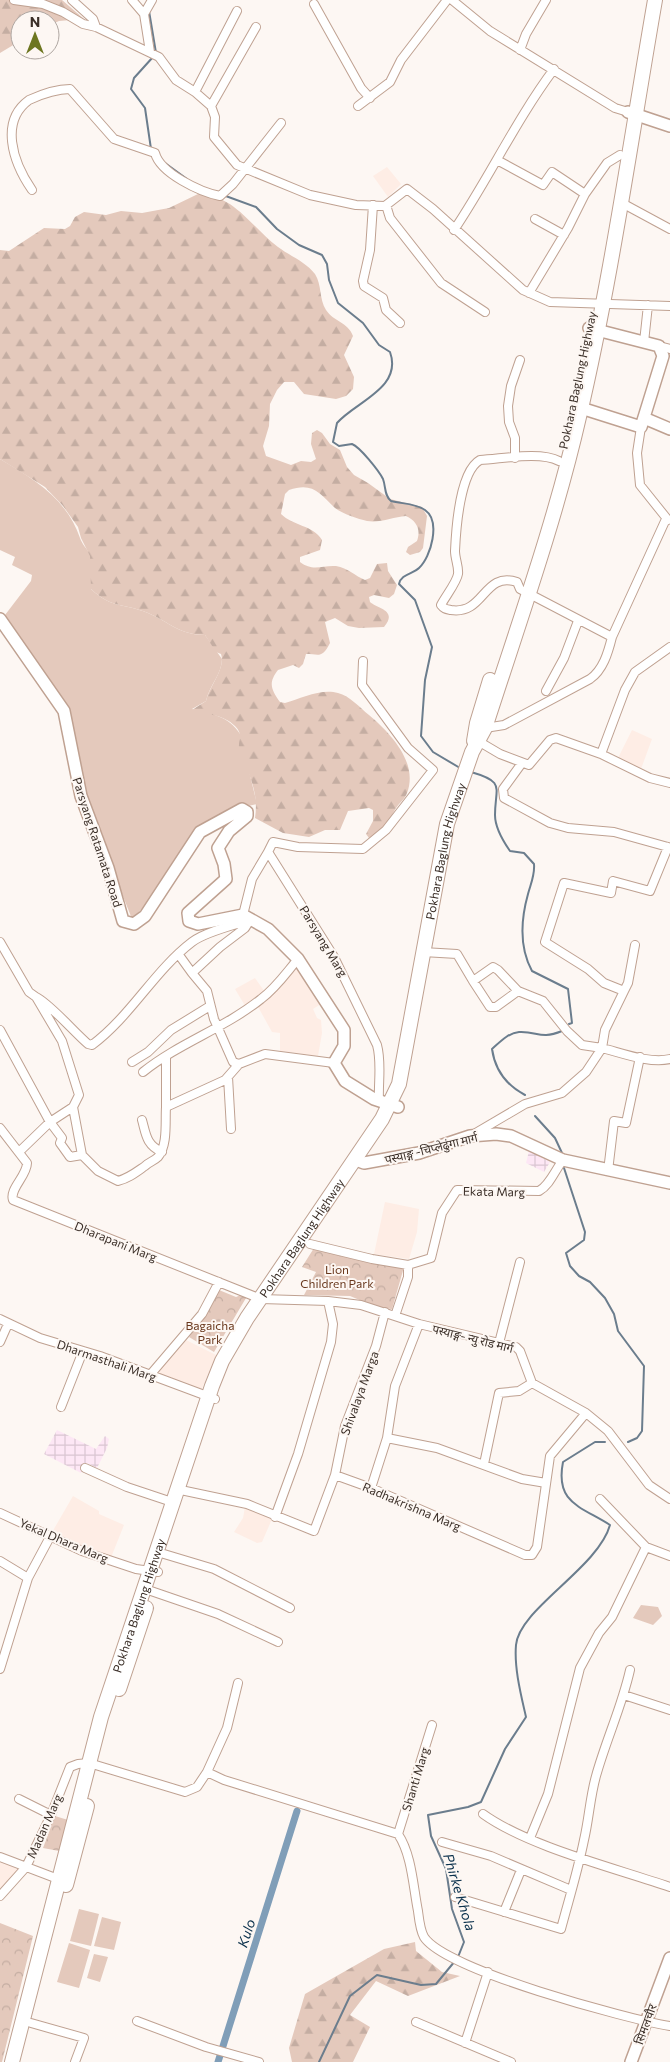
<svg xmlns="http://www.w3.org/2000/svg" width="670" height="2062" font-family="Commissioner,'Noto Sans Devanagari',sans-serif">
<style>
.built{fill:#feede5}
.industrial{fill:url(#industrial-grid)}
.grass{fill:#e4c9bc}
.forest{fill:url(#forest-firs)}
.park{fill:url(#park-crowns)}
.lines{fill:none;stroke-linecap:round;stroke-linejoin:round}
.stream{stroke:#6b7d8d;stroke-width:2}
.canal{stroke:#809eb8;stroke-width:7}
.street-casing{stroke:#bfa191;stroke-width:10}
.secondary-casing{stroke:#bfa191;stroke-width:14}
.highway-casing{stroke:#bfa191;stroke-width:16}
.street{stroke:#fff;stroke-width:8}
.secondary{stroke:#fff;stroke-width:11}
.highway{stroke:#fff;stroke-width:14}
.labels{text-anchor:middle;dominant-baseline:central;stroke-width:4;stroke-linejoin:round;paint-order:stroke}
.street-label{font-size:12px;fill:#3b2f28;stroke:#fdf7f3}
.park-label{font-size:12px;fill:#69381d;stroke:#fdf7f3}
.water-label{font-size:14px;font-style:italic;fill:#0b314c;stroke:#fdf7f3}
</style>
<defs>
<pattern id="industrial-grid" width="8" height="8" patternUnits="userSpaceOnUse" patternTransform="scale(1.25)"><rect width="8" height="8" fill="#fde7f5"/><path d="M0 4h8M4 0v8" fill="none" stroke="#dac6d2"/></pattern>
<pattern id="forest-firs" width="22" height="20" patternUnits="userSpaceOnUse" patternTransform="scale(1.25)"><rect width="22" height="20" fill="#e4c9bc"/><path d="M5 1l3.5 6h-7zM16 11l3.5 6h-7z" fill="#c4ada2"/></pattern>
<pattern id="park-crowns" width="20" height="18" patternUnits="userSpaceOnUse" patternTransform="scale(1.25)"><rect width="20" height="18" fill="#e4c9bc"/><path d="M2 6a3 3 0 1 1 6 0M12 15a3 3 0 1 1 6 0" fill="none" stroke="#c4ada2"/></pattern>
</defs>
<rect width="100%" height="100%" fill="#fdf7f3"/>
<path class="built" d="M 387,167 L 401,184 L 388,197 L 373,176 Z
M 632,730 L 652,739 L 641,769 L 618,758 Z
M 300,966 L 324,1002 L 313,1009 L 317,1018 L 321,1020 L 322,1033 L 318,1056 L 280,1051 L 280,1033 L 272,1032 L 257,1005 Z
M 255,978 L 267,995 L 247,1009 L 235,989 Z
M 385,1202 L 419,1209 L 417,1232 L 409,1259 L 374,1254 Z
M 186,1340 L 216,1355 L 201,1391 L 154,1375 Z
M 73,1496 L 99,1511 L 99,1514 L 124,1525 L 110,1560 L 51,1534 Z
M 245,1507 L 272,1519 L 262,1542 L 257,1543 L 234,1532 L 243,1518 Z
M 0,1861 L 20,1869 L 0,1892 Z"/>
<path class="industrial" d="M 529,1151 L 550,1162 L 544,1172 L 526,1163 Z
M 57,1430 L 96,1449 L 105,1436 L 109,1439 L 107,1448 L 97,1468 L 87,1463 L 81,1473 L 44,1454 Z"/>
<path class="grass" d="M 0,459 C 34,479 67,499 80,538 C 82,544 87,549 90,554 C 93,564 91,579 91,589 C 112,609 124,603 148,613 C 169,622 180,635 205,635 L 222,659 C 222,674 209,686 206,701 L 192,709 C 212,714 229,716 240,734 L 257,804 L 230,810 L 180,855 L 166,873 L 153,897 L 132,919 L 119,886 L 102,833 L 85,797 L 73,748 L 40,668 L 5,615 L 31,581 L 32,575 L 12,565 L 15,557 L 0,550 Z
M 641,1605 L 658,1607 L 662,1616 L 653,1625 L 633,1618 Z
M 79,1909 L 99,1914 L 91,1946 L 70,1941 Z
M 102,1917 L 121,1922 L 114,1950 L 94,1946 Z
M 69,1943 L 90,1950 L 79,1988 L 57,1982 Z
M 94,1954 L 108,1957 L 100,1982 L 87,1978 Z"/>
<path class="forest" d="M 0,0 L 62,0 L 84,19 L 59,21 L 50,25 L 50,20 L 20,20 L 20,41 L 0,53 Z
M 198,194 C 234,194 252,228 278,247 C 290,256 306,262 315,274 C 322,285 319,299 326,310 C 334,322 348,322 353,336 L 344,355 L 354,377 L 353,389 L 346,396 L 336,399 L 304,394 L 294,382 L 284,382 L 277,390 L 270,404 L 269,426 L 263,446 L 266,456 L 291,465 L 301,461 L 311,462 L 316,459 L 311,444 L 312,433 L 317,430 L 322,433 L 330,444 L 340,450 L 347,467 L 354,475 L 368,483 L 390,499 L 422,507 L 427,516 L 423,548 L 420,552 L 410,555 L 406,552 L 408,547 L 417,541 C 421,530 417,521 406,516 C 393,517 381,523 367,521 C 358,519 343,514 335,508 C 319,493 313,482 289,490 L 285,494 L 281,514 C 293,526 313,525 322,540 L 320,550 L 300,557 L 300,562 C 313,572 322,565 336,566 C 348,568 355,576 365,580 L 370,578 L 377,564 L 387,563 L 388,571 L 397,585 L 394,594 L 389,598 L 374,595 L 369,597 L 370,602 C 378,609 398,610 384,627 L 359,628 L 348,626 L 335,618 L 325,622 L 330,643 C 322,659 319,654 306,654 L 303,664 L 299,668 L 293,665 L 278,670 C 268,683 271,689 280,702 L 285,703 C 301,698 322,688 338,693 C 350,696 359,707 369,715 C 389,732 419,762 407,793 C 405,799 400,802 396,808 C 385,827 388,825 369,838 L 366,834 L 373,821 L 373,810 L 369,808 L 348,811 L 340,830 L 325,830 L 309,837 L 283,833 L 255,818 C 259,792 249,775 240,751 C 236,742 245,736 235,726 C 223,714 207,715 192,710 L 206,701 C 209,686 226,669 221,654 L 216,652 L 205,635 C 180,635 169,622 148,613 C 124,603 112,609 91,589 L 90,556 L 81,538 L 78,527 L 63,506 L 45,487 L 0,459 L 0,250 L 9,251 L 44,228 L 65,229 L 70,226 L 75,217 L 84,212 L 106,215 L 121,211 L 142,213 L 169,208 Z
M 415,1942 L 416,1951 L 442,1972 L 460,1976 L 408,1996 L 376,1981 L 350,2015 L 370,2027 L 353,2062 L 292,2062 L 289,2048 L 305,1994 L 384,1949 Z"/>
<path class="park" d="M 314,1248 L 363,1261 L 404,1267 L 392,1309 L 379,1308 L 350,1296 L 304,1295 L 316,1272 L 302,1267 Z
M 219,1290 L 236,1297 L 241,1295 L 246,1298 L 214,1352 L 189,1337 L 209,1309 Z
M 55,1816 L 68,1820 L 59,1851 L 43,1848 Z
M 0,1923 L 33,1936 L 2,2062 L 0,2062 Z"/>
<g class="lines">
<path class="stream" d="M 149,11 L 156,53
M 151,149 L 145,108 L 131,89 L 134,78 L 153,57
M 165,163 L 187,179
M 223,195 L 256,207 L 277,229 L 299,245 L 322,255 L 327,264 L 329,280 L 338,303 L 363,323 L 379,345 L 390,352 C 403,388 355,402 337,423 L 333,442 L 339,446 L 352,444 C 360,447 379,471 383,479 C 386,487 384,495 391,501 C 402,504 415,503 425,510 C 441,521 431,557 419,568 C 413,574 401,574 399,584 L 415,600 L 432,647 L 425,680 L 421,736 L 433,752 L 460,768
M 471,772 C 506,782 495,787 495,815 C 495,828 503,841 510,851 L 524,853 L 534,864 C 535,875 531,883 528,894 C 521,919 519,947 532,971 L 568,989 L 572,1023 L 569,1024
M 525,1095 C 506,1085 495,1070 492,1049 C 500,1042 508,1033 519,1032 C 538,1031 540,1040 562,1031
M 535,1116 L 555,1138 L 562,1153
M 564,1168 L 585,1232 L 584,1240 L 566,1253 L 570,1266 L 579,1276 L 590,1282 L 605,1298 L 614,1314 L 618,1331 L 644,1366 L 642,1431 L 637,1438 L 628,1442
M 458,1957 L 464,1942 L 452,1909 L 446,1869 L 431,1836 L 428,1815 L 468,1807 L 481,1802 L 505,1749 L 526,1717 C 521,1695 514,1668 516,1645 C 519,1609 598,1568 610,1525 C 580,1506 555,1503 563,1462 L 595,1442 L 605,1442
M 319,2062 L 350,1996 L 377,1975 L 421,1985 L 436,1984 L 455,1961"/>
<path class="canal" d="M 218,2062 L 297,1811"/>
<g class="street-casing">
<path id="street" d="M 14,0 L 43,4 L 63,12 L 83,24 L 96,27 L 159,57 L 176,80 L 195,92 L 211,106 L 215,117 L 214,137 L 237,165 L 310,195 L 356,205 L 385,206 L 407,189 L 433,209 L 523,290 L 550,302 L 670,306
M 72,0 L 93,19 L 96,27
M 132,0 L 144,14 L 150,52
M 452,0 L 490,31 L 615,108 L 628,112
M 314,4 L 361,88 L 370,98
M 144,14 L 152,0
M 520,50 L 526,34 L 546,0
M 195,92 L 237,11
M 211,106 L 256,27
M 358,106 L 390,82 L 401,60 L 447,0
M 497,160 L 543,185 L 552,172 L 585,194 L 607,163 L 620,155
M 32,190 C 12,161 0,121 29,100 C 42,94 56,89 70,89 L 114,139 L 155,153 C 160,173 200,192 220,196 L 233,184 L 281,123
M 620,202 L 670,229
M 373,205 L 370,250 L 363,281 L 364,286 L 383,298 L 386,310 L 400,323
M 386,205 L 390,218 L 441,283 L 485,312
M 535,219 L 564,235
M 454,230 C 489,178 516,120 554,69
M 529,293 L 568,228 L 585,194
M 644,342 L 648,305
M 659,346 L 670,349
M 641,427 L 637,453 L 640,485 L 668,520
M 515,458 L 515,438 L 509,422 L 508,406 L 511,386 L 520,360
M 612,637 L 666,519
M 546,691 L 564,658 L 578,621
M 485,728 L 504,725 L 590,679 C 603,670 608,653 612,637 L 520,589 L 517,582 C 483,571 485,615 451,610 C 446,609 444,609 441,605 C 445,597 457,582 458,574 C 459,567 455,559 455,551 C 456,529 460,471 480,460 C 502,459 540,451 559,461
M 478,741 L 500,754 L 529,765 L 550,740 L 556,738 L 601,754 L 650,778 L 670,783
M 601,754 L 625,690 L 635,672 L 670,647
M 522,763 L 503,789 L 504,798 L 550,823 L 568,828 L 614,832 L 668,847
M 268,852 L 273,842 L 298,847 L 363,849 L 386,830 L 433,770 L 408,748 L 362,685 L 363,661
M 243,915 L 252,879 L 268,852 L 334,957 L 377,1045 C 382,1063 378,1082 379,1101
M 0,942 L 29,992 L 36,997 L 62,1041 L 79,1095 L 73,1107 L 50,1122 L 20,1151
M 635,945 L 628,983 L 624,991 L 604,983 L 588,969 L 545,942 L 564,883 L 611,893 L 613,881 L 650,891 L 668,847 L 670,848
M 423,952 L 457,954 L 473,981 L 493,967 L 498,970 L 518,991 L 543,1001 L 567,1031 L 582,1045 L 602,1048 L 605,1030 L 624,991
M 179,955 L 192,973
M 473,981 L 490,1007 L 496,1007 L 518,991
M 36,997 C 49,1003 75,1033 88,1044 L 92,1045 C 131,1016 154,971 192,942 C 205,932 234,925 250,920
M 0,1030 L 50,1122 L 62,1138 L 60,1143 L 70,1157 L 82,1155
M 166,1057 L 166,1107
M 132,1062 L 148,1052 L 171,1030 L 210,1006
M 239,1064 L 233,1062 L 214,1019 L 207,991 L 192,973 L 220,947 L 245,928 L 250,920
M 143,1072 C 179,1043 225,1028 261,999 C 276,988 286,973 298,959
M 228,1077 L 231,1129
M 73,1107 L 82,1155 L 98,1171 L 118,1181 C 129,1178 135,1173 145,1166 C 149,1162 154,1161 158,1157 C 168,1145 165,1122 166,1107 L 225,1080 L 239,1064 L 265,1054 L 334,1063
M 142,1120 C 146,1134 146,1145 162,1152
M 0,1128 L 27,1163 C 27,1176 9,1189 13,1200 L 261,1299 L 328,1301 L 361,1305 L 419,1324 L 516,1347 L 520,1351 L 532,1383 L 586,1413 L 608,1431 L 649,1485 L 670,1499
M 474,1134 L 525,1104 L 562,1093 L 586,1072 L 602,1048 C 622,1053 650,1064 670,1059
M 608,1171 L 614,1121 L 626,1123 L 640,1057
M 310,1244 L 372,1259 L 408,1265 L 431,1258 L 442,1213 L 457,1190 L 539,1191 C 550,1185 555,1170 563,1160
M 395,1316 L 408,1277 L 408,1265
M 0,1319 L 40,1338 L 100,1356 L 215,1399
M 0,1342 L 8,1324
M 499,1343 L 520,1262
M 150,1375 L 202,1314 L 219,1282
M 61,1407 L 83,1351
M 387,1438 L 437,1448 L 522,1479 L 546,1483
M 484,1464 L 499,1393 L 519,1391 L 532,1383
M 85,1468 L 127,1487 L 172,1502
M 335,1475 L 345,1426 L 376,1346 L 385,1312
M 371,1488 L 387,1438 L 395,1386 L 419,1324
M 176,1489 L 247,1504 L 314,1531 L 335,1475 L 371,1488 L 525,1555 L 532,1555 L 537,1547 L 550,1456 L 586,1413
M 600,1499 L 646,1547 L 670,1556
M 0,1513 L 82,1551 L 136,1569 L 158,1572
M 275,1517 L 298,1454 L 331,1342 L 333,1324 L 328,1301
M 164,1554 L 214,1569 L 290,1608
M 0,1561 L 28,1578
M 151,1591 L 218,1614 L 278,1642
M 0,1669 L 28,1578 L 50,1537
M 624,1695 L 670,1710
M 207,1772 L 227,1728 L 238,1683
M 19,1799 L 51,1815
M 483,1814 C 529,1847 615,1868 670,1887
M 398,1834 L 432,1725
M 530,1838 L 548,1794 L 580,1668 L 599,1633 L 612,1617 L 646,1547
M 442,1842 L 491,1856 L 571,1890
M 0,1857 L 58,1879
M 0,1896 L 26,1867 L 51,1815 L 70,1767 L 78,1764 L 89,1763 L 185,1792 L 197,1787 L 207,1772 L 224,1780 L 398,1834 C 412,1855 413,1886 418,1911 C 419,1919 420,1930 424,1937 C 445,1970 627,2019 670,2026
M 455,1897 L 561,1929 C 569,1899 578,1870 584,1840 C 589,1819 590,1797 596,1776 C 606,1740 622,1706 630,1670
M 504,1912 L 521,1870
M 137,2021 L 206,2047 L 259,2062
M 416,2022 L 511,2062
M 31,2023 L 84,2038 L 75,2062
M 465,2043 L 488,1972"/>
</g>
<g class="secondary-casing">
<path id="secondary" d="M 628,112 L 670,126
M 581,408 L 641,427 L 663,356 L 659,346 L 589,328
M 644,418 L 670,429
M 0,619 L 64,711 L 81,796 L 108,868 L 123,921 L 134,924 L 145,916 L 200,832 L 242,809 L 247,812 L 247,816 L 229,831 L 218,848 L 224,864 L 226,879 L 188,913 L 189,921 L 198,924 L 243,915 L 268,929 L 298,959 L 344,1030 L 344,1046 L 334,1063 L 345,1081 L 374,1099 L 398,1107
M 356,1160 L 364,1163 L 419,1153 L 470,1136 L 496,1134 L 511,1136 L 563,1160 L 670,1183
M 631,2062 L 670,1958"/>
</g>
<g class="highway-casing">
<g id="highway">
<path d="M 474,741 L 477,723 L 490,680"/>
<path d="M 119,1689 L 146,1608"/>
<path d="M 66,1885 L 87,1806"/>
<path id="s1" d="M 12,2062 L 101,1717 L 212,1386 L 222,1361 L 247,1318 L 382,1119 L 399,1084 L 447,824 L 472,752 L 485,728 C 518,625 555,522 579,417 C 611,281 631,138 655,0"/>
</g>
</g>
<use href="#street" class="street"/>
<use href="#secondary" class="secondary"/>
<use href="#highway" class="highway"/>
</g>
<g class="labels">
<g class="street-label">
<text transform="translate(577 380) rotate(-78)">Pokhara Baglung Highway</text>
<text transform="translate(98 842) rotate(72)">Parsyang Ratamata Road</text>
<text stroke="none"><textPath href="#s1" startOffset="1299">Pokhara Baglung Highway</textPath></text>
<text transform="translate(324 941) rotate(59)">Parsyang Marg</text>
<text transform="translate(431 1148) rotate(-14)">पस्याङ्ग -चिप्लेढुंगा मार्ग</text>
<text transform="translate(494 1191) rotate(1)">Ekata Marg</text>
<text stroke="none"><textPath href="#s1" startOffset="879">Pokhara Baglung Highway</textPath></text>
<text transform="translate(116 1241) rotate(22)">Dharapani Marg</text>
<text transform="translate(473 1338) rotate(14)">पस्याङ्ग- न्यु रोड मार्ग</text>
<text transform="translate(107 1360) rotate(19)">Dharmasthali Marg</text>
<text transform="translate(359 1393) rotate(-70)">Shivalaya Marga</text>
<text transform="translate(412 1506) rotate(23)">Radhakrishna Marg</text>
<text transform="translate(64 1540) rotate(23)">Yekal Dhara Marg</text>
<text stroke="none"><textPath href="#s1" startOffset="474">Pokhara Baglung Highway</textPath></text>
<text transform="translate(415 1779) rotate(-73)">Shanti Marg</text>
<text transform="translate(44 1826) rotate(-66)">Madan Marg</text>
<text transform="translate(645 2024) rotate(-70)">सिमलचौर</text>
</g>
<g class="park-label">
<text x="337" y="1269">Lion<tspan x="337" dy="14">Children Park</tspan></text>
<text x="210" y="1325">Bagaicha<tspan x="210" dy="14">Park</tspan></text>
</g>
<g class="water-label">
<text transform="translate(460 1892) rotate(73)">Phirke Khola</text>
<text transform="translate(246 1933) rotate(-72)">Kulo</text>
</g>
</g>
<g transform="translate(35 35)"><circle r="24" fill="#fdf7f3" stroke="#afa7a2"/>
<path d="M0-4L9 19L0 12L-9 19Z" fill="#6d7620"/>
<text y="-8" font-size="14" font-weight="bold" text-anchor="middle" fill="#3b2f28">N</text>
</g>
</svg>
